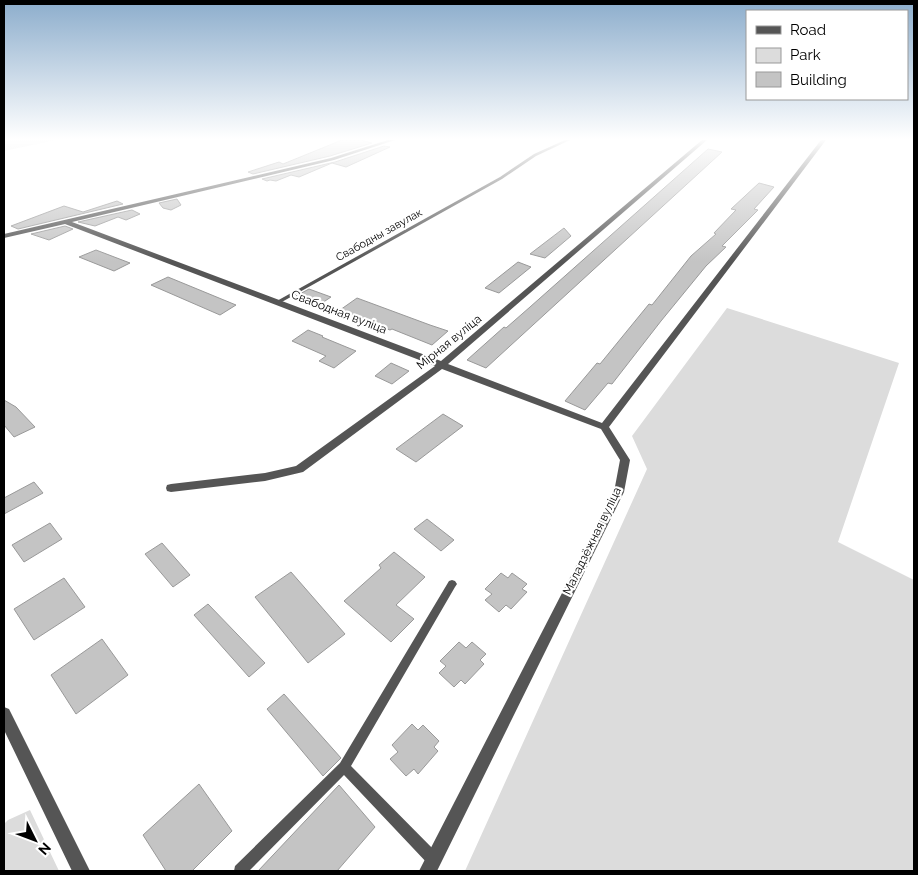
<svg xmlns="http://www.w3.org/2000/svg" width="918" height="875" font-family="Raleway,sans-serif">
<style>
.green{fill:#dcdcdc}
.building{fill:#c4c4c4;stroke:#999}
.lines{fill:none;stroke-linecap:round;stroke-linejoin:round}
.service{fill:#555;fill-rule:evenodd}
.minor{fill:#555;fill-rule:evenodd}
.labels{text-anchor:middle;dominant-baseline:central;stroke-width:4.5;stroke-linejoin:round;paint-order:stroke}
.far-street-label{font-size:11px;fill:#000;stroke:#fff}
.street-label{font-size:12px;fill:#000;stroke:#fff}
</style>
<rect width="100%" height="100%" fill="#fff"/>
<path class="green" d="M 4,140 L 56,140 L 4,151 Z
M 727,308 L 899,363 L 838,542 L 914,580 L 914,871 L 465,871 L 647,469 L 632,436 Z
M 30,810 L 59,871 L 4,871 L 4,824 L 8,820 Z"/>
<path class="building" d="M 342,140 L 361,140 L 372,143 L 330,156 L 253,174 L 248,172 L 279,162 L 283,164 Z
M 384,146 L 390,147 L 346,167 L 332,163 L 299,177 L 291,175 L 276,181 L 270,180 L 267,181 L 262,179 L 335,162 Z
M 708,149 L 722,152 L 486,368 L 467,360 L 504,327 L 506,328 L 530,307 Z
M 759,183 L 774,187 L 754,209 L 758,210 L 722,246 L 726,247 L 706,266 L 661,321 L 612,384 L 608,383 L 585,410 L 565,401 L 597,363 L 600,364 L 649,304 L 652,305 L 691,256 L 716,234 L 714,233 L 736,210 L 731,209 Z
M 177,199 L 181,205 L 171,210 L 163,208 L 159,203 Z
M 117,201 L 123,204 L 18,229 L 11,226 L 64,206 L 83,212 Z
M 132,210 L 140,214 L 126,220 L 118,217 L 95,226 L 78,222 Z
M 65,226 L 73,229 L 49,240 L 31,234 Z
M 564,228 L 571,236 L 545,258 L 530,254 Z
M 96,250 L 130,263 L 114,271 L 79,257 Z
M 518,262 L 531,267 L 499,293 L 485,288 Z
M 168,277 L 236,305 L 220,315 L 151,285 Z
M 309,289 L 331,297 L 319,305 L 296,296 Z
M 357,298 L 430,325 L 448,331 L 432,345 L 392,329 L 390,330 L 340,310 Z
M 308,330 L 323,336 L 322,337 L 356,351 L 334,368 L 319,361 L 326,356 L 292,341 Z
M 391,363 L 409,371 L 392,384 L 375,376 Z
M 4,400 L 16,407 L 35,427 L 14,437 L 4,425 Z
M 443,414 L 463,426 L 416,462 L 396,449 Z
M 34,482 L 43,493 L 4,514 L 4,498 Z
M 427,519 L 454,540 L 441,551 L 414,529 Z
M 50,523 L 62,539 L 24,562 L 12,545 Z
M 162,543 L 190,575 L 173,587 L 145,554 Z
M 394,552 L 425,577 L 396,605 L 414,619 L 391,642 L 344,601 L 381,568 L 379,565 Z
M 291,572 L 345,634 L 308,663 L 255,597 Z
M 501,573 L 508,578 L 512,573 L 527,584 L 522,589 L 527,592 L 511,609 L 506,605 L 499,612 L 485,600 L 492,594 L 485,589 Z
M 64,578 L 85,607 L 34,640 L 14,609 Z
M 208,604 L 265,663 L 249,677 L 194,615 Z
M 102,639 L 128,675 L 76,714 L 51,675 Z
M 459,642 L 466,648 L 472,642 L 486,654 L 480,660 L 484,664 L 465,684 L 461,680 L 454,687 L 439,673 L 446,666 L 440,661 Z
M 284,694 L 341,758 L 323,776 L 267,709 Z
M 412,724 L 418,730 L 423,725 L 439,741 L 434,747 L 438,751 L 418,774 L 414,769 L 406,776 L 390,759 L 398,752 L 392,745 Z
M 199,784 L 232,831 L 192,871 L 166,871 L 143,835 Z
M 339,785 L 375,827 L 337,871 L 258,871 Z"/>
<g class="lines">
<path class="service" d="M 565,140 L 570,140 L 536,156 L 502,179 L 280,303 L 276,303 L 275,302 L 500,177 L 534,154 Z
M 452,580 L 455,581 L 457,584 L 455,587 L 351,766 L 439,855 L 440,860 L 439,865 L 434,866 L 429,865 L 344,775 L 249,871 L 234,871 L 235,866 L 340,763 L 449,581 Z"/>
<path class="minor" d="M 388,140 L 395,140 L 334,160 L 72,222 L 441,361 L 702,140 L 707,140 L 448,364 L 602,423 L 821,140 L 826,140 L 609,427 L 630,460 L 624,492 L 437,871 L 419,871 L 614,492 L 620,460 L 601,429 L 442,369 L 303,472 L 265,481 L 171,492 L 167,491 L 166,488 L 167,485 L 171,484 L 265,473 L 296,466 L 435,366 L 65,224 L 4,238 L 4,234 L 331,158 Z
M 4,707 L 9,709 L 90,871 L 72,871 L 4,730 Z"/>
</g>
<linearGradient id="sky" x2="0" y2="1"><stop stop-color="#8cadcc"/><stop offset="0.53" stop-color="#fff"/><stop offset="1" stop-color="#fff" stop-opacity="0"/></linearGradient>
<rect width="918" height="262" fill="url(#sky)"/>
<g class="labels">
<g class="far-street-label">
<text transform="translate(379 235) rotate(-29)">Свабодны завулак</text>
</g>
<g class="street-label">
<text transform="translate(339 312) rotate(21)">Свабодная вуліца</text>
<text transform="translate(449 342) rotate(-39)">Мірная вуліца</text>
<text transform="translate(592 541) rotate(-64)">Маладзёжная вуліца</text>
</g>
</g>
<rect width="918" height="875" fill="none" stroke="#000000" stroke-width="10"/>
<rect x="746" y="10" width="162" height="90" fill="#ffffff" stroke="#999999"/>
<rect x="756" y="26" width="25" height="8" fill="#555555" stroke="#999999"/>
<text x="790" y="35" font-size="15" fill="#000000">Road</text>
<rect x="756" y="48" width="25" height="15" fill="#dcdcdc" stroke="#999999"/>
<text x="790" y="60" font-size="15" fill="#000000">Park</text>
<rect x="756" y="72" width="25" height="15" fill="#c4c4c4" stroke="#999999"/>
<text x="790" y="85" font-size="15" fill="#000000">Building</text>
<g transform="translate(35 840) rotate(132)" stroke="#ffffff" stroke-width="4" paint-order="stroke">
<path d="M0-4L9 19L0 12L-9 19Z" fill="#000000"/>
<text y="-8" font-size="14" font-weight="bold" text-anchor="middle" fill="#000000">N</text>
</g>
</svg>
